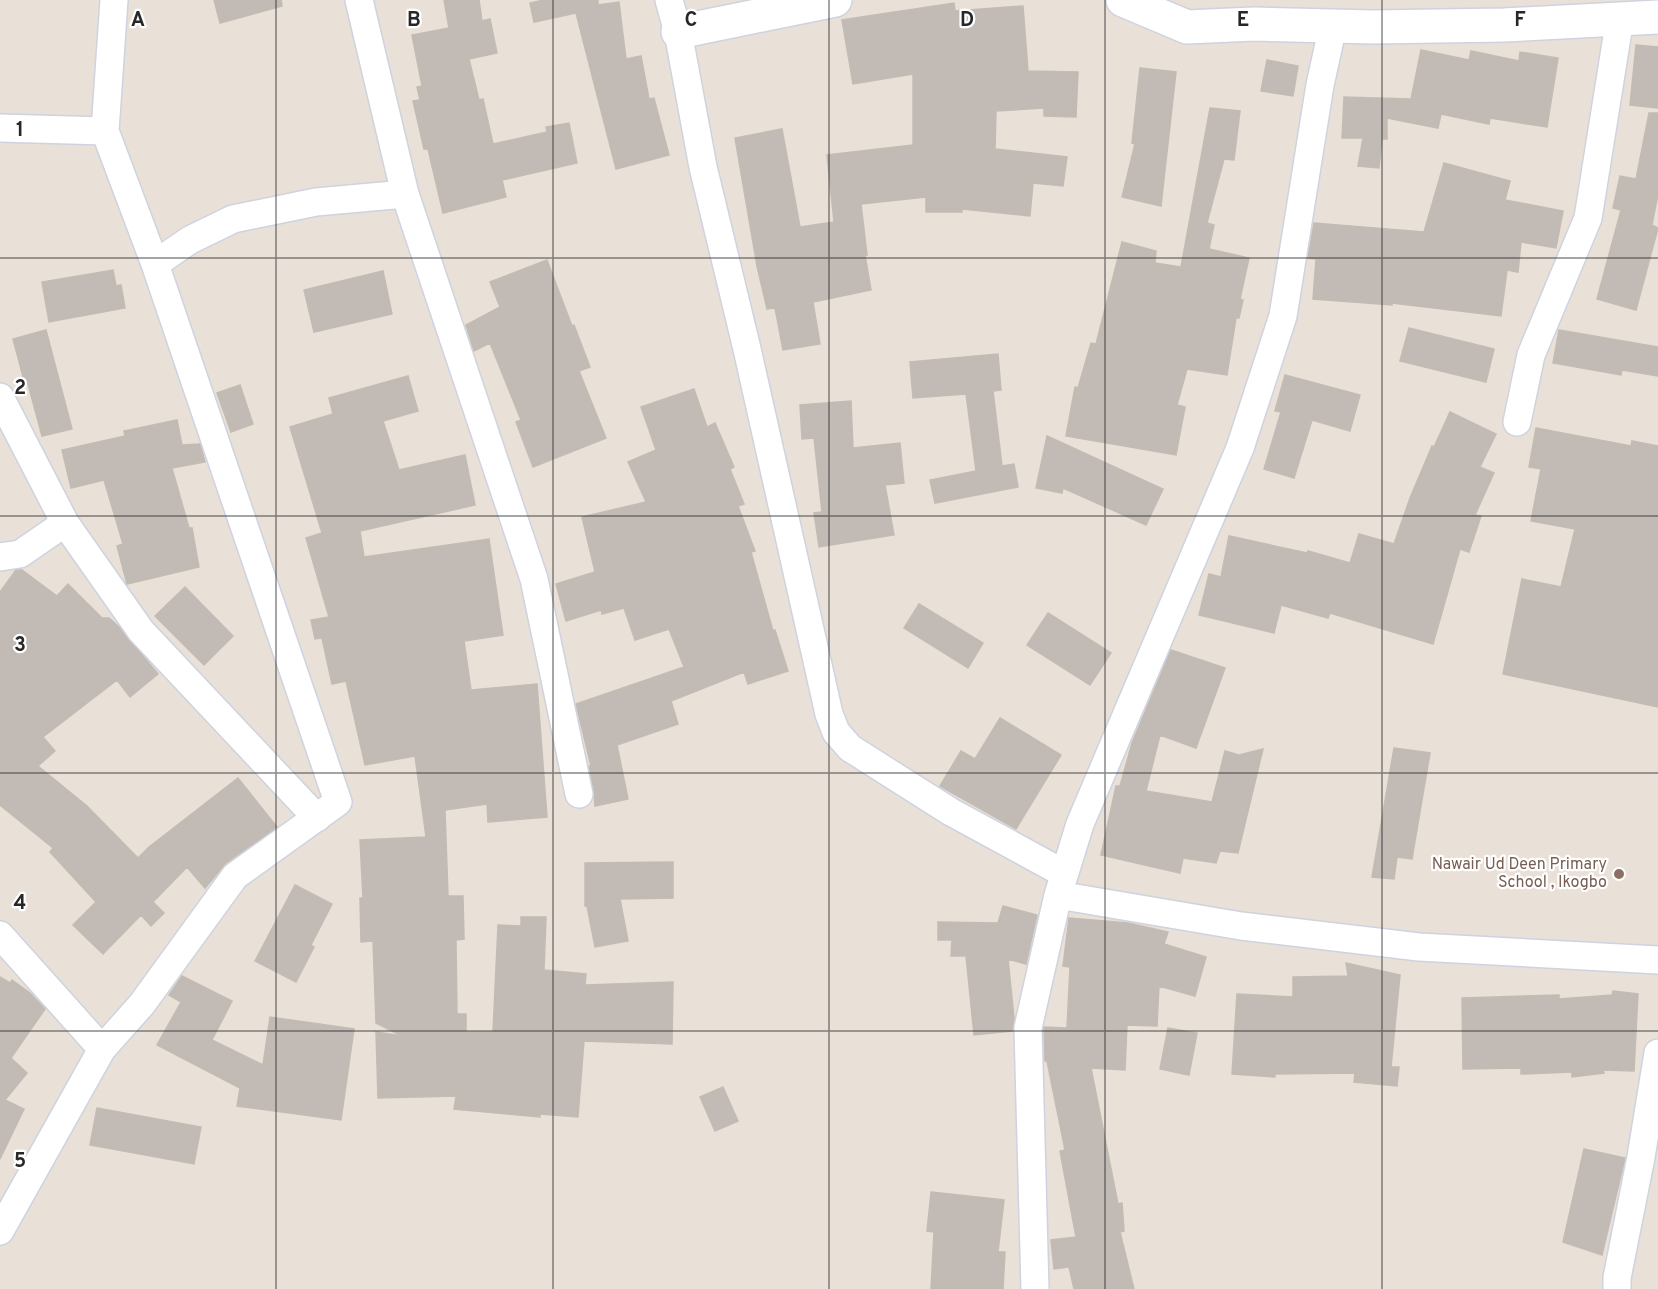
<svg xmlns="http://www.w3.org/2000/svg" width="1658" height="1289" font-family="Overpass,sans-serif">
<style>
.building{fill:#c1bab5;stroke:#c3bcb3;stroke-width:1.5}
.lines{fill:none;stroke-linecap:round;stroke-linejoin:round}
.minor-casing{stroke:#ced3df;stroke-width:30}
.tertiary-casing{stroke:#ced3df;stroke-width:36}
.minor{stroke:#fff;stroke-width:27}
.tertiary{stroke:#fff;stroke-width:33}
.grid{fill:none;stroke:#272727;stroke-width:1.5;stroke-opacity:0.55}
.education-dot{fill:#8d6e63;stroke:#fff;stroke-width:2}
.labels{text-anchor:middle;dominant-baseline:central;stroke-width:4.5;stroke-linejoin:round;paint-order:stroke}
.education-label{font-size:16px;fill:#785e54;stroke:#fff;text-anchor:end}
.grid-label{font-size:20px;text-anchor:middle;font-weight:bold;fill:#272727;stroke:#fff;stroke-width:4.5;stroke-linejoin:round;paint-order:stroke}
</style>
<rect width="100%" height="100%" fill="#e9e0d8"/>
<path class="building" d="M 214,0 L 281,0 L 282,6 L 220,23 Z
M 444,0 L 479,0 L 482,21 L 490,19 L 497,53 L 469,59 L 479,100 L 483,99 L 493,144 L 547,132 L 546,127 L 569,123 L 577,163 L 502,180 L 506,197 L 443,213 L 428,149 L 424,149 L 413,101 L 420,100 L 417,87 L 422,86 L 412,35 L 449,28 Z
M 544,0 L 598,0 L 598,5 L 619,2 L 626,59 L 641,56 L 649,99 L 654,98 L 669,155 L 616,169 L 576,13 L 534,22 L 530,3 Z
M 954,3 L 955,11 L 1023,6 L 1028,71 L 1078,72 L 1076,117 L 1044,116 L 1044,108 L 996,111 L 995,149 L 1067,157 L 1063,186 L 1033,183 L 1030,216 L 962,209 L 962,212 L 926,212 L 926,197 L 861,204 L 867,255 L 865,255 L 871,290 L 813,302 L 820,344 L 783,350 L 775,308 L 767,309 L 757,266 L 735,138 L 782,129 L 800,227 L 834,222 L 827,155 L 913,145 L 913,74 L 853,84 L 842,20 Z
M 1636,45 L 1658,47 L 1658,108 L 1630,105 Z
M 1421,50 L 1469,60 L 1471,51 L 1519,61 L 1520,52 L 1558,58 L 1547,127 L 1490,118 L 1489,124 L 1441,114 L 1438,128 L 1387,118 L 1387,139 L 1382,139 L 1379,168 L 1358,166 L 1363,138 L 1342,138 L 1344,97 L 1411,99 Z
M 1267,60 L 1298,66 L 1293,96 L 1261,91 Z
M 1140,68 L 1176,72 L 1161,206 L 1122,197 L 1135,144 L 1132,143 Z
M 1210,108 L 1240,111 L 1234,160 L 1224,159 L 1207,223 L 1214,225 L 1209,249 L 1249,258 L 1240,299 L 1243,300 L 1239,318 L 1236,318 L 1227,375 L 1187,369 L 1177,405 L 1185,407 L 1176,455 L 1066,436 L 1075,387 L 1078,388 L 1091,343 L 1096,344 L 1122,242 L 1156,251 L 1155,263 L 1181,267 Z
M 1649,113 L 1658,113 L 1658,194 L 1652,225 L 1658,228 L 1636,310 L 1597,299 L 1621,210 L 1613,208 L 1620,176 L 1636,179 Z
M 1444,163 L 1510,181 L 1505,200 L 1563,211 L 1556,248 L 1521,242 L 1518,272 L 1507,270 L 1501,316 L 1392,303 L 1392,305 L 1313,299 L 1316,259 L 1308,258 L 1314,223 L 1424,232 Z
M 547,260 L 572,326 L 574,325 L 590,367 L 579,371 L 606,438 L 533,467 L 516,422 L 521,420 L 490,343 L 474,351 L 466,325 L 500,307 L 490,282 Z
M 113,270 L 116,286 L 121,285 L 125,308 L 49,322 L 42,282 Z
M 383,271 L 392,314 L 314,332 L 304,290 Z
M 1409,328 L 1494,349 L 1486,382 L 1400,361 Z
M 46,330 L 72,429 L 42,436 L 28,384 L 25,384 L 13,339 Z
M 1559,330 L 1658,347 L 1658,376 L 1622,370 L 1621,375 L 1553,363 Z
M 998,354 L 1001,390 L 993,391 L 1002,466 L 1014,464 L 1018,487 L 935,503 L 930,480 L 976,471 L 966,394 L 913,398 L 910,362 Z
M 1285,375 L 1360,395 L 1350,431 L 1312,420 L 1294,478 L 1264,469 L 1281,412 L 1275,411 Z
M 408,376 L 418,411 L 383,421 L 399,470 L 465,455 L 475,505 L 360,531 L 364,557 L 489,539 L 503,635 L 464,641 L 471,690 L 537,684 L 547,817 L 488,822 L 487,804 L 445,810 L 448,896 L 463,896 L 464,939 L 456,940 L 457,1014 L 466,1014 L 466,1032 L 493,1032 L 498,925 L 521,926 L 521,917 L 546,917 L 544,970 L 586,974 L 585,985 L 673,982 L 672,1044 L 584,1041 L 578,1117 L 540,1114 L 540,1117 L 454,1109 L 456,1096 L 378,1098 L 376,1032 L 402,1036 L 376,1023 L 373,941 L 361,942 L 360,898 L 363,898 L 360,840 L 426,837 L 415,756 L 365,765 L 346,681 L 332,684 L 322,638 L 315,639 L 311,620 L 329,617 L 306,538 L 322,533 L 290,427 L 333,414 L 329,398 Z
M 240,385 L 253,424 L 231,432 L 217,393 Z
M 694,389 L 707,427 L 715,423 L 734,467 L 730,469 L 744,504 L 738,506 L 755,551 L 751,552 L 773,631 L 775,630 L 788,671 L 748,684 L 744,672 L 671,701 L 678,724 L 617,745 L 628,799 L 595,806 L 594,791 L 589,766 L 591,766 L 576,704 L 684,667 L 669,629 L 635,640 L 624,608 L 602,614 L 601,610 L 566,621 L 556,584 L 595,572 L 582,517 L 646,502 L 628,462 L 656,450 L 641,407 Z
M 851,401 L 853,448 L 900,443 L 904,483 L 885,485 L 894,535 L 819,547 L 814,513 L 822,512 L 814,438 L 802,439 L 800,405 Z
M 1450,412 L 1496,434 L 1480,467 L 1494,473 L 1475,515 L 1481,516 L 1469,552 L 1460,549 L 1433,644 L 1330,613 L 1328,618 L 1281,605 L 1274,633 L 1199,615 L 1209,574 L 1221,577 L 1229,536 L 1307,553 L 1308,551 L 1350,563 L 1359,534 L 1394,544 L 1410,498 L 1432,446 L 1434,447 Z
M 177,420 L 182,445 L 200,444 L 205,462 L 172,468 L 189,528 L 192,528 L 199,567 L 127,584 L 117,546 L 123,544 L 104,480 L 71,488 L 62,450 L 125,436 L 124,431 Z
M 1536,428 L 1631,446 L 1632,441 L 1658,446 L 1658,707 L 1503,674 L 1522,579 L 1561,587 L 1575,529 L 1531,521 L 1541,469 L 1529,467 Z
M 1047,436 L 1163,489 L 1146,525 L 1063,488 L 1062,493 L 1036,488 Z
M 16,570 L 22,570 L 57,596 L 68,584 L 102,618 L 109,618 L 119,627 L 158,674 L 130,697 L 117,680 L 43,737 L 55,751 L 38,766 L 87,806 L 138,858 L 149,847 L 238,778 L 277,827 L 226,863 L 205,888 L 187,867 L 153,902 L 164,913 L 151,926 L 141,915 L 103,954 L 73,925 L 96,902 L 50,852 L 53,848 L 0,805 L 0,592 Z
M 185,587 L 233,636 L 204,665 L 155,616 Z
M 919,604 L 983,643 L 968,668 L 904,628 Z
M 1048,613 L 1111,653 L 1090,685 L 1027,645 Z
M 1171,650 L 1225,668 L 1196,748 L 1160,735 L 1146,791 L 1212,802 L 1225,751 L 1239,755 L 1263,749 L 1238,853 L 1220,851 L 1216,863 L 1183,858 L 1180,873 L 1101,855 L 1116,786 L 1120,786 L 1132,743 Z
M 1000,718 L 1061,755 L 1016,829 L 940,786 L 961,751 L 975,759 Z
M 1394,748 L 1430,753 L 1412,859 L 1397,857 L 1394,879 L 1372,877 Z
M 673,862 L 673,898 L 620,899 L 628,941 L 595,947 L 587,906 L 585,906 L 585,863 Z
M 295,885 L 332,904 L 311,945 L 314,947 L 296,982 L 255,961 Z
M 1003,906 L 1037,915 L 1026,964 L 1008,959 L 1014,1018 L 1012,1031 L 974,1035 L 966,956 L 951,956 L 952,940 L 938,940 L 938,922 L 998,923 Z
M 1069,918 L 1128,923 L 1168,932 L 1164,944 L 1206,957 L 1195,996 L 1159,986 L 1157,1026 L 1127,1025 L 1125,1070 L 1091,1068 L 1118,1204 L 1122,1203 L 1124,1231 L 1120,1232 L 1134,1289 L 1074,1289 L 1069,1267 L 1054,1269 L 1051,1240 L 1076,1237 L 1060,1151 L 1065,1150 L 1047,1061 L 1045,1061 L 1044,1030 L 1044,1027 L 1067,1028 L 1070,967 L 1063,966 Z
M 1346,963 L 1400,975 L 1391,1067 L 1399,1067 L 1397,1086 L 1354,1082 L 1355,1073 L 1275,1074 L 1275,1077 L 1232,1074 L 1237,994 L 1293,997 L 1293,977 L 1348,976 Z
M 182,976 L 232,1001 L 212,1040 L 263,1065 L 270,1017 L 354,1029 L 341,1120 L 237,1106 L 240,1088 L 157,1045 L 181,1002 L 169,995 Z
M 0,977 L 10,983 L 12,980 L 30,993 L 45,1009 L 11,1058 L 27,1073 L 5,1100 L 24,1109 L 0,1159 Z
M 1613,991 L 1638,994 L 1634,1071 L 1603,1070 L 1604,1073 L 1572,1077 L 1572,1072 L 1521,1074 L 1521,1068 L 1463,1069 L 1462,998 L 1559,995 L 1559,999 L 1612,995 Z
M 1168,1028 L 1197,1033 L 1189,1075 L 1160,1069 Z
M 723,1087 L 738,1121 L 715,1131 L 700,1097 Z
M 97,1108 L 201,1127 L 194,1164 L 90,1145 Z
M 1584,1149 L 1625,1158 L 1602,1255 L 1563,1242 Z
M 931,1192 L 1004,1200 L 998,1252 L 1005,1252 L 1003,1289 L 931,1289 L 934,1232 L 927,1231 Z"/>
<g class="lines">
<g class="minor-casing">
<path id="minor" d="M 359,0 L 405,194
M 669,0 L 678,32 L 703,167 L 747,349 L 829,714 L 836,732 L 850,748 L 951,812 L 1063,873
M 0,128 L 105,131 L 114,0
M 155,264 L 190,240 L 233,219 L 316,202 L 405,194 L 534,579 L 579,794
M 0,397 L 65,523 L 141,631 L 317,818
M 1517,422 L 1531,355 L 1588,218 L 1620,18
M 0,557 L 20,554 L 65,523
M 1058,895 L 1241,926 L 1419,947 L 1658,960
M 0,935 L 102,1049
M 0,1231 L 102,1049 L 142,1004 L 235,876 L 338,802 L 155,264 L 105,131
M 1035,1289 L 1028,1028 L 1058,895 L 1080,824 L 1240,448 L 1283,316 L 1320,85 L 1333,26
M 1617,1289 L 1617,1278 L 1641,1157 L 1658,1053"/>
</g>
<g class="tertiary-casing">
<path id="tertiary" d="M 1123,0 L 1187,27 L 1254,24 L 1373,27 L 1504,25 L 1658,17
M 678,32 L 835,0"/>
</g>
<use href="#minor" class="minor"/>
<use href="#tertiary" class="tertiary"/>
</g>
<path class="grid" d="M 276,0 L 276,1289M 553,0 L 553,1289M 829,0 L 829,1289M 1105,0 L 1105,1289M 1382,0 L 1382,1289M 0,258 L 1658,258M 0,516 L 1658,516M 0,773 L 1658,773M 0,1031 L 1658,1031"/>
<circle class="education-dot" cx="1619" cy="874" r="6"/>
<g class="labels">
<g class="education-label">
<text x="1607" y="865">Nawair Ud Deen Primary<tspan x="1607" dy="18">School , Ikogbo</tspan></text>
</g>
</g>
<g class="grid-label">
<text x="138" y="26">A</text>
<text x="414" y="26">B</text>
<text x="691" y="26">C</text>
<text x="967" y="26">D</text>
<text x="1243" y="26">E</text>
<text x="1520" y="26">F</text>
<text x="20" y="136">1</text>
<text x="20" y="394">2</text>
<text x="20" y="651">3</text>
<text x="20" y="909">4</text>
<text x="20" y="1167">5</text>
</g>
</svg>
